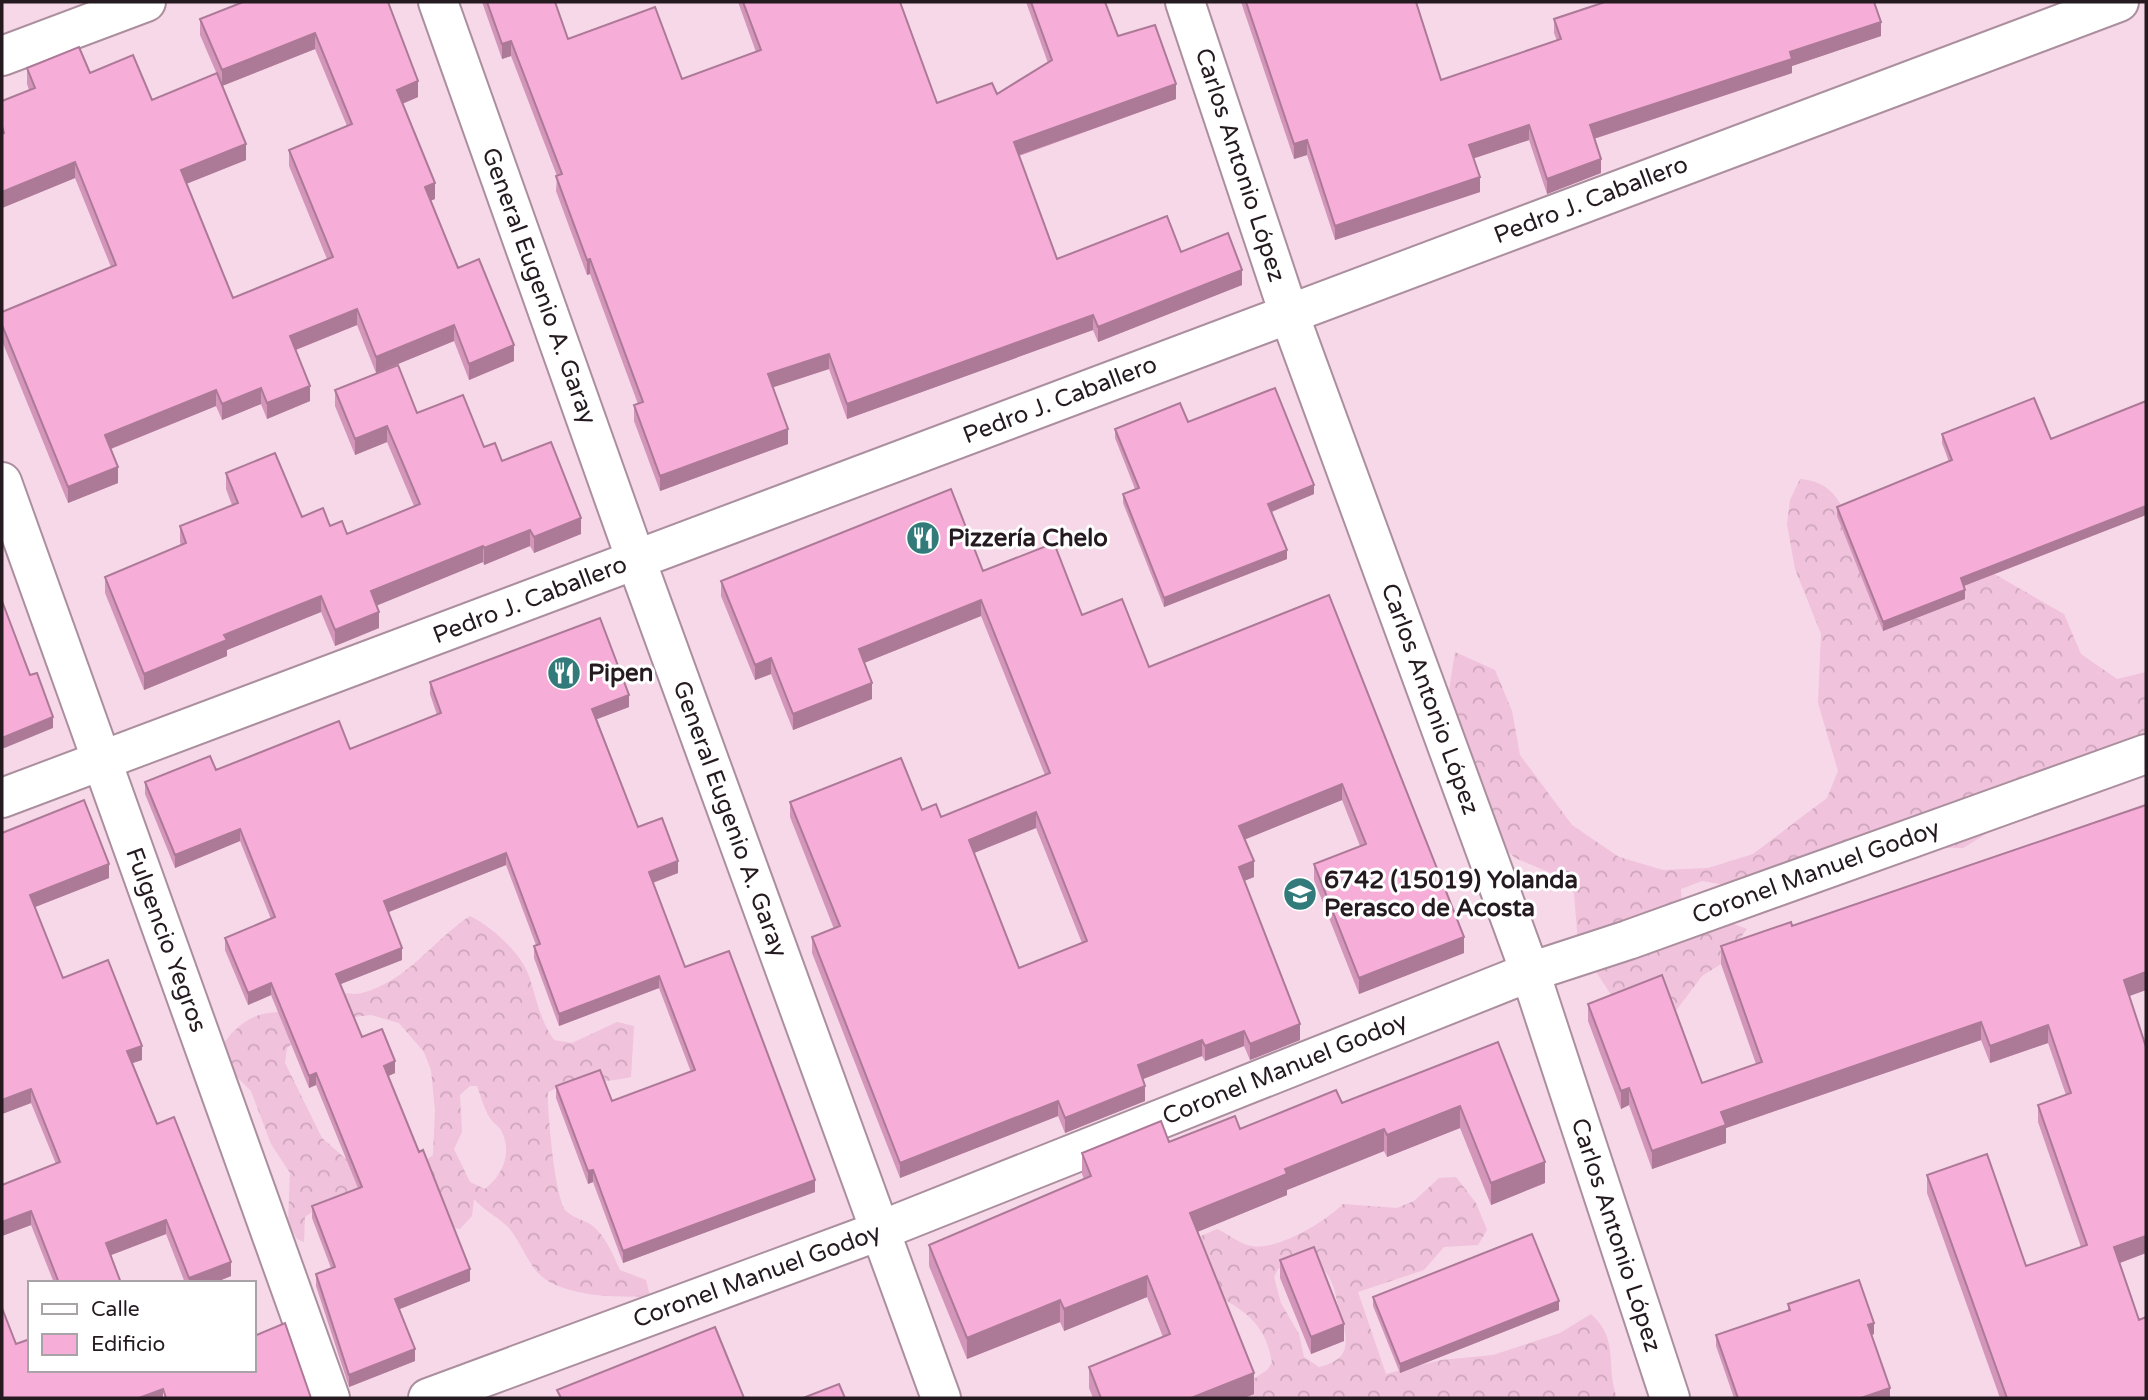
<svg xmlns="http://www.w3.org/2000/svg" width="2148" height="1400" font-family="'Varela Round',sans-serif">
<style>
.forest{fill:url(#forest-crowns);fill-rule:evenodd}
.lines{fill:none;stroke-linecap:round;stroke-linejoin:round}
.minor-casing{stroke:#ab8f9e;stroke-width:42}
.minor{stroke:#fff;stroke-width:38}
.wall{fill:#d495ba;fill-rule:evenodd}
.shaded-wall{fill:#ac7997}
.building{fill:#f6add8;stroke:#ac7997;stroke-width:2;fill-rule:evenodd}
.labels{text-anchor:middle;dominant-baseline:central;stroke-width:6;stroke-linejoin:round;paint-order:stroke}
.street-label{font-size:24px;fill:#241a20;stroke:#fff}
.poi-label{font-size:24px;font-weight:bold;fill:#241a20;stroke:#fff;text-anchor:start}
</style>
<defs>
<pattern id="forest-crowns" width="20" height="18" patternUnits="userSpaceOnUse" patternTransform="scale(1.75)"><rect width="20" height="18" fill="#f0c2dc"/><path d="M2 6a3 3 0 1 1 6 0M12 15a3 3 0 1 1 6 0" fill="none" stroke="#cea6bc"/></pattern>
</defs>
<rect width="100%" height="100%" fill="#f6d8e8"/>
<path class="forest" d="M 1800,479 C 1837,482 1842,508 1858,538 L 1975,563 L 2064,614 L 2081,654 L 2117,679 L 2146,672 L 2146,759 L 2058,790 L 1963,848 L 1892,848 L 1792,896 L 1702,881 L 1681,889 L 1682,912 L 1706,913 L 1747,929 L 1721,964 L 1702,976 L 1675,1012 L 1634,1030 L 1578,944 L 1574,893 L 1558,876 L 1515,858 L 1482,827 L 1442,736 L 1455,652 L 1495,670 L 1512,711 L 1520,755 L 1572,825 L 1619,857 L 1663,870 L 1708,868 L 1753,854 L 1827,798 L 1838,771 L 1818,703 L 1821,634 L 1795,569 L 1787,524 L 1790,500 Z
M 470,916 C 492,927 523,954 530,979 C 537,1001 540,1020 554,1040 L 572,1043 L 617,1022 L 634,1026 L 631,1077 C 604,1084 574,1079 548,1092 C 547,1110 555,1199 566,1211 C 572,1217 583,1220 590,1224 C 605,1234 613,1255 620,1270 L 646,1280 L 650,1296 C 618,1298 559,1297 537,1272 C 525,1258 520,1240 507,1226 C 496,1216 484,1210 474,1199 L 472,1216 L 460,1229 L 319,1207 L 305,1217 L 304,1242 L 297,1239 L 288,1223 L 290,1173 L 271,1144 L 251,1091 L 227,1067 L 219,1051 C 229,1034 243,1019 263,1014 C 270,1012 277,1013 284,1010 C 297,1005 311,997 324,994 C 336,990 350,996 362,993 C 408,981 432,941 470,916 ZM 371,1015 L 399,1023 L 424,1052 L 431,1070 L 435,1110 L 433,1155 L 416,1168 L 354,1166 L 322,1138 L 285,1063 L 287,1048 C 312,1025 337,1019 371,1015 ZM 470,1086 L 477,1086 C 481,1096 484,1109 490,1118 C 493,1123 498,1125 501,1130 C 513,1153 503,1174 485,1189 L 470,1182 L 454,1149 L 462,1132 L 460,1095 Z
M 1456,1177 L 1476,1203 L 1487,1230 L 1478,1245 L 1444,1247 L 1424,1270 L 1358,1292 L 1386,1374 L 1441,1360 L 1493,1355 L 1560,1333 L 1591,1314 C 1620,1340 1605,1366 1617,1398 L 1225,1398 L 1267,1370 L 1272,1363 C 1267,1328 1248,1311 1217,1296 L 1198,1244 L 1201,1236 L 1217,1229 C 1228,1234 1240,1244 1251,1246 C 1277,1251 1325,1222 1343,1204 L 1397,1208 L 1414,1201 L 1439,1178 ZM 1311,1258 C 1336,1277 1333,1289 1341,1316 C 1348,1341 1352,1359 1319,1367 L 1304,1357 L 1299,1334 L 1281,1303 L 1274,1277 L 1278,1269 Z"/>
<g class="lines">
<g class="minor-casing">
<path id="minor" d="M 438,2 L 636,560 L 941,1398
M 1185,2 L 1289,314 L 1530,972 L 1670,1398
M 2,56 L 146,2
M 2,482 L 330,1398
M 2,798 L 2119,2
M 428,1398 L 879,1231 L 1530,972 L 1628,940 L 2146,754"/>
</g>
<use href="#minor" class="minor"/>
</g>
<path class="wall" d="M 388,2 L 418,97 L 402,104 L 435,199 L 431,200 L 458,268 L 514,361 L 469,380 L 454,341 L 376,373 L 357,325 L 296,350 L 310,401 L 267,419 L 261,404 L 222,420 L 216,406 L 111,449 L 118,483 L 68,503 L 2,341 L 2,312 L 111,267 L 75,178 L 2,208 L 2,101 L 29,90 L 27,84 L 27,68 L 90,73 L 152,100 L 246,160 L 186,184 L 233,298 L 327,259 L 289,166 L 289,150 L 347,126 L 315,49 L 222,86 L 200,35 L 200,19 Z
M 482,2 L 555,2 L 568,39 L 682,79 L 756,52 L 738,2 L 900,2 L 937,103 L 997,94 L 1048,63 L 1026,2 L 1105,2 L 1118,36 L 1176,99 L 1019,156 L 1057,259 L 1181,252 L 1242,285 L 1098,342 L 1093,330 L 847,419 L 829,369 L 773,387 L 788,444 L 660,491 L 634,421 L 634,405 L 638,404 L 590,274 L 587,275 L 556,191 L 557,176 L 511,56 L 502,59 Z
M 1241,2 L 1416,2 L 1441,80 L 1557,41 L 1554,33 L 1554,19 L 1881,36 L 1792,66 L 1792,73 L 1594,139 L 1601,173 L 1547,194 L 1529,140 L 1474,158 L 1480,192 L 1335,240 L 1307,155 L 1294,159 Z
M 335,390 L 417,413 L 484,447 L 502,461 L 581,534 L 534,553 L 530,546 L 484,565 L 483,562 L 377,605 L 379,628 L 335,646 L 321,612 L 227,650 L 227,656 L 144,690 L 105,593 L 105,577 L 181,545 L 180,542 L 180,526 L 232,505 L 226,489 L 226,473 L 302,517 L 347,534 L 414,506 L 387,442 L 355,455 L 335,406 Z
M 1188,422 L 1314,494 L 1272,512 L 1287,559 L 1164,607 L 1123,503 L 1123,494 L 1135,489 L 1115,438 L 1115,429 Z
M 1942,434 L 2051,439 L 2146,515 L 1964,586 L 1965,599 L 1883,631 L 1837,516 L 1837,507 L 1949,462 L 1942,443 Z
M 983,571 L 1082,615 L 1149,667 L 1329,595 L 1464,953 L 1359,994 L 1314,880 L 1314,864 L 1360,846 L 1342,800 L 1245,839 L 1254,877 L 1244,881 L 1300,1040 L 1250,1060 L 1244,1046 L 1205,1061 L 1202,1056 L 1143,1079 L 1145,1101 L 1065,1133 L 1058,1116 L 900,1178 L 812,953 L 812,937 L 834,929 L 790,817 L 790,802 L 922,810 L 941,817 L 1045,775 L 981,616 L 864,663 L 872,699 L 793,730 L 771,674 L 755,680 L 721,596 L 721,581 ZM 1036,828 L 1082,943 L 1019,968 L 974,853 Z
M 430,682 L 629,707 L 597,719 L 638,827 L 678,873 L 653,883 L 685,967 L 815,1192 L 623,1263 L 593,1182 L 588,1184 L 556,1098 L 556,1086 L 612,1101 L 691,1072 L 659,988 L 559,1026 L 534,958 L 534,946 L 536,945 L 506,865 L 388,912 L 402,960 L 340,984 L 362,1037 L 395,1073 L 388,1076 L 470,1281 L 399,1309 L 415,1361 L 349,1387 L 316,1286 L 316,1274 L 331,1268 L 312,1218 L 312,1206 L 358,1188 L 316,1085 L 309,1088 L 271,995 L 248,1005 L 225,950 L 225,938 L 271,919 L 240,841 L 175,868 L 145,794 L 145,782 L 350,749 L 437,715 L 430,694 Z
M 2146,805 L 2146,990 L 2129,996 L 2146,1047 L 2146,1253 L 2120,1263 L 2146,1398 L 2000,1398 L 1927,1193 L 1927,1175 L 2026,1266 L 2081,1247 L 2038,1122 L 2038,1105 L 2066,1095 L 2048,1043 L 1990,1063 L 1981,1040 L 1726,1128 L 1726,1143 L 1652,1169 L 1629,1105 L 1621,1109 L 1588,1021 L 1588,1004 L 1702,1083 L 1756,1064 L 1721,964 L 1721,946 L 1792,926 Z
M 2,833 L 109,878 L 35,907 L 63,978 L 142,1060 L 132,1063 L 157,1124 L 231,1276 L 214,1283 L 185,1283 L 166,1234 L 111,1255 L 121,1283 L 54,1283 L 31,1225 L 2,1236 L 2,1185 L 56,1164 L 31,1103 L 2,1114 Z
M 1498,1042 L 1545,1183 L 1491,1205 L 1460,1128 L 1387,1157 L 1384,1151 L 1287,1190 L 1287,1195 L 1197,1232 L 1254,1394 L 1244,1398 L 1093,1398 L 1089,1388 L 1089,1367 L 1163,1337 L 1147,1297 L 1064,1331 L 1060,1322 L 967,1359 L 929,1266 L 929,1245 L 1084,1179 L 1082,1174 L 1082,1153 L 1169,1142 L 1240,1129 L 1342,1103 Z
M 1280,1260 L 1344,1341 L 1311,1354 L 1280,1278 Z
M 1373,1297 L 1559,1310 L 1400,1373 L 1373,1306 Z
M 1788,1304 L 1874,1334 L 1872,1335 L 1890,1398 L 1734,1398 L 1716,1346 L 1716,1335 L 1788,1310 Z"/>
<path class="shaded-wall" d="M 1881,22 L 1881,36 L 1792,66 L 1792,73 L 1590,140 L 1590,125 L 1790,52 Z
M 315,33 L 315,49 L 222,86 L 222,70 Z
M 511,41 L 511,56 L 502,59 L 502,44 Z
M 418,81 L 418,97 L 397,106 L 397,90 Z
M 1176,84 L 1176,99 L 1014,157 L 1014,142 Z
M 1529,125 L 1529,140 L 1469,160 L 1469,145 Z
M 1307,140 L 1307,155 L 1294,159 L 1294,144 Z
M 246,144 L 246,160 L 181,186 L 181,170 Z
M 1601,159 L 1601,173 L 1547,194 L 1547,179 Z
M 75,162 L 75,178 L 2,208 L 2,192 Z
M 1480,177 L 1480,192 L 1335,240 L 1335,226 Z
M 435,183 L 435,199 L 425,203 L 425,187 Z
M 590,259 L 590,274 L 587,275 L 587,260 Z
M 1242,270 L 1242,285 L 1098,342 L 1098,327 Z
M 357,309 L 357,325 L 290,352 L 290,336 Z
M 1093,315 L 1093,330 L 847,419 L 847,404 Z
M 454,325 L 454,341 L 376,373 L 376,357 Z
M 514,345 L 514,361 L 469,380 L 469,364 Z
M 829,354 L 829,369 L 768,389 L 768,374 Z
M 310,386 L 310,401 L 267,419 L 267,403 Z
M 261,388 L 261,404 L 222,420 L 222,404 Z
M 216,390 L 216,406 L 105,451 L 105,435 Z
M 387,426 L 387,442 L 355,455 L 355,439 Z
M 788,429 L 788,444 L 660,491 L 660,476 Z
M 118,467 L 118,483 L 68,503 L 68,487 Z
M 1314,485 L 1314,494 L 1268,513 L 1268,504 Z
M 2146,506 L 2146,515 L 1961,587 L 1961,578 Z
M 581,518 L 581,534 L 534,553 L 534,537 Z
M 530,530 L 530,546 L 484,565 L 484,548 Z
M 483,546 L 483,562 L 371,608 L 371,591 Z
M 1287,550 L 1287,559 L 1164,607 L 1164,598 Z
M 1965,590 L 1965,599 L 1883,631 L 1883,622 Z
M 321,596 L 321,612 L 227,650 L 227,656 L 144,690 L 144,674 L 224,635 Z
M 981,600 L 981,616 L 859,665 L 859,649 Z
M 379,612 L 379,628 L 335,646 L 335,630 Z
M 771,658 L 771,674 L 755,680 L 755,665 Z
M 872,683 L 872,699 L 793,730 L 793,714 Z
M 629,695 L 629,707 L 592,721 L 592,709 Z
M 53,717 L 53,728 L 2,749 L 2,738 Z
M 1342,784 L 1342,800 L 1239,842 L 1239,826 Z
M 1036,812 L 1036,828 L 969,855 L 969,840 Z
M 240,829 L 240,841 L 175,868 L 175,855 Z
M 506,853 L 506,865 L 384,914 L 384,901 Z
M 678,861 L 678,873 L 649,884 L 649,872 Z
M 1254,861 L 1254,877 L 1239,883 L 1239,867 Z
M 109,864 L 109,878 L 30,909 L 30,895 Z
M 1464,937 L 1464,953 L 1359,994 L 1359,978 Z
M 402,948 L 402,960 L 336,986 L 336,974 Z
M 2146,972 L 2146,990 L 2124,998 L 2124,980 Z
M 659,976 L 659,988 L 559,1026 L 559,1014 Z
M 271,983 L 271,995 L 248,1005 L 248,993 Z
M 1981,1022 L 1981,1040 L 1726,1128 L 1726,1143 L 1652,1169 L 1652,1151 L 1721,1112 Z
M 1300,1024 L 1300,1040 L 1250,1060 L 1250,1044 Z
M 2048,1025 L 2048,1043 L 1990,1063 L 1990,1046 Z
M 1244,1031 L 1244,1046 L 1205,1061 L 1205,1046 Z
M 1202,1040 L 1202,1056 L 1138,1081 L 1138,1065 Z
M 142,1046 L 142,1060 L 127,1065 L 127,1051 Z
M 395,1061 L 395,1073 L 384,1078 L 384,1066 Z
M 316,1073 L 316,1085 L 309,1088 L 309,1076 Z
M 1145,1086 L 1145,1101 L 1065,1133 L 1065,1118 Z
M 1629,1088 L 1629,1105 L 1621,1109 L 1621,1091 Z
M 31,1089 L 31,1103 L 2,1114 L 2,1100 Z
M 1058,1101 L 1058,1116 L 900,1178 L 900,1163 Z
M 1460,1106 L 1460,1128 L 1387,1157 L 1387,1135 Z
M 1384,1129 L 1384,1151 L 1287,1190 L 1287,1195 L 1190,1235 L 1190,1213 L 1285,1169 Z
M 1545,1162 L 1545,1183 L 1491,1205 L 1491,1183 Z
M 593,1170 L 593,1182 L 588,1184 L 588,1171 Z
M 815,1180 L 815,1192 L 623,1263 L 623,1251 Z
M 31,1211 L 31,1225 L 2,1236 L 2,1222 Z
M 166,1220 L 166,1234 L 106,1257 L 106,1243 Z
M 2146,1236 L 2146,1253 L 2114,1265 L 2114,1247 Z
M 231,1262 L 231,1276 L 214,1283 L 189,1283 L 189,1278 Z
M 470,1269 L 470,1281 L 395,1311 L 395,1299 Z
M 1147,1276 L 1147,1297 L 1064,1331 L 1064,1309 Z
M 1060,1300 L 1060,1322 L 967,1359 L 967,1338 Z
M 1559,1301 L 1559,1310 L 1400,1373 L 1400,1364 Z
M 1874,1323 L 1874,1334 L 1868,1336 L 1868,1325 Z
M 1344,1324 L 1344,1341 L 1311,1354 L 1311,1337 Z
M 415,1349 L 415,1361 L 349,1387 L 349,1375 Z
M 1254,1373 L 1254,1394 L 1244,1398 L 1191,1398 Z
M 1890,1388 L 1890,1398 L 1861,1398 Z
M 163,1389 L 163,1398 L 139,1398 Z"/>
<path class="building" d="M 243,2 L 388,2 L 418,81 L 397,90 L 435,183 L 425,187 L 458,268 L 479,259 L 514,345 L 469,364 L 454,325 L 376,357 L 357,309 L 290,336 L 310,386 L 267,403 L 261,388 L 222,404 L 216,390 L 105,435 L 118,467 L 68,487 L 2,325 L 2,312 L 116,265 L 75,162 L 2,192 L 2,134 L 4,133 L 2,126 L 2,101 L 35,88 L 27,68 L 79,47 L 90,73 L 133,55 L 152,100 L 217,73 L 246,144 L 181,170 L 233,298 L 333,257 L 289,150 L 352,124 L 315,33 L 222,70 L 200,19 Z
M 487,2 L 555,2 L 568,39 L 655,7 L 682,79 L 761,50 L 743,2 L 900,2 L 937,103 L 992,83 L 997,94 L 1052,60 L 1031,2 L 1105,2 L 1118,36 L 1155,25 L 1176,84 L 1014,142 L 1057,259 L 1167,216 L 1181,252 L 1228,233 L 1242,270 L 1098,327 L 1093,315 L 847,404 L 829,354 L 768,374 L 788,429 L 660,476 L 634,405 L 643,402 L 590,259 L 587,260 L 556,176 L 562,174 L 511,41 L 502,44 Z
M 1246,2 L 1416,2 L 1441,80 L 1561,39 L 1554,19 L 1605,2 L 1874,2 L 1881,22 L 1790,52 L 1792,59 L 1590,125 L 1601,159 L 1547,179 L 1529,125 L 1469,145 L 1480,177 L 1335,226 L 1307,140 L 1294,144 Z
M 398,365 L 417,413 L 463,395 L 484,447 L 495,443 L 502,461 L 551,442 L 581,518 L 534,537 L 530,530 L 484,548 L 483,546 L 371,591 L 379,612 L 335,630 L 321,596 L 224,635 L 227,640 L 144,674 L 105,577 L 186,543 L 180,526 L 238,503 L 226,473 L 275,453 L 302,517 L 323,508 L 330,526 L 342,521 L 347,534 L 420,504 L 387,426 L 355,439 L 335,390 Z
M 1275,388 L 1314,485 L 1268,504 L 1287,550 L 1164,598 L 1123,494 L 1139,488 L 1115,429 L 1180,403 L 1188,422 Z
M 2034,398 L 2051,439 L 2146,401 L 2146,506 L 1961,578 L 1965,590 L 1883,622 L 1837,507 L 1952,460 L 1942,434 Z
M 951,489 L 983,571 L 1054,543 L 1082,615 L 1122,599 L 1149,667 L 1329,595 L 1464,937 L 1359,978 L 1314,864 L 1366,844 L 1342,784 L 1239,826 L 1254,861 L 1239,867 L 1300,1024 L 1250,1044 L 1244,1031 L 1205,1046 L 1202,1040 L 1138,1065 L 1145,1086 L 1065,1118 L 1058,1101 L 900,1163 L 812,937 L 840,926 L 790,802 L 901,758 L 922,810 L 936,804 L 941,817 L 1050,773 L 981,600 L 859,649 L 872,683 L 793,714 L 771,658 L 755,665 L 721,581 ZM 1036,812 L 1087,941 L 1019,968 L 969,840 Z
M 2,601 L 30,675 L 37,673 L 53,717 L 2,738 Z
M 600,618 L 629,695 L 592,709 L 638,827 L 662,818 L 678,861 L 649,872 L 685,967 L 729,951 L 815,1180 L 623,1251 L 593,1170 L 588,1171 L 556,1086 L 600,1070 L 612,1101 L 695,1070 L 659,976 L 559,1014 L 534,946 L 540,944 L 506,853 L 384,901 L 402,948 L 336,974 L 362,1037 L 382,1029 L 395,1061 L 384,1066 L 419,1152 L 423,1150 L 470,1269 L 395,1299 L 415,1349 L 349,1375 L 316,1274 L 335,1267 L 312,1206 L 362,1187 L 316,1073 L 309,1076 L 271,983 L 248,993 L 225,938 L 275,917 L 240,829 L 175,855 L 145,782 L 210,756 L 216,770 L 339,721 L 350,749 L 441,713 L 430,682 Z
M 84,800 L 109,864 L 30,895 L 63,978 L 108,960 L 142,1046 L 127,1051 L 157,1124 L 174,1117 L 231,1262 L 189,1278 L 166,1220 L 106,1243 L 121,1283 L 59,1283 L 31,1211 L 2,1222 L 2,1185 L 60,1162 L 31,1089 L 2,1100 L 2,833 Z
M 2146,805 L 2146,972 L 2124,980 L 2146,1047 L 2146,1236 L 2114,1247 L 2139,1320 L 2146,1317 L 2146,1398 L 2007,1398 L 1927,1175 L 1987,1154 L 2026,1266 L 2087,1245 L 2038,1105 L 2071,1093 L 2048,1025 L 1990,1046 L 1981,1022 L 1721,1112 L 1726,1125 L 1652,1151 L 1629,1088 L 1621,1091 L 1588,1004 L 1662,975 L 1702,1083 L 1762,1062 L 1721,946 L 1791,922 L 1792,926 Z
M 1498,1042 L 1545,1162 L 1491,1183 L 1460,1106 L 1387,1135 L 1384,1129 L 1285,1169 L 1287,1174 L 1190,1213 L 1254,1373 L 1191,1398 L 1101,1398 L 1089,1367 L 1170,1334 L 1147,1276 L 1064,1309 L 1060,1300 L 967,1338 L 929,1245 L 1091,1176 L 1082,1153 L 1161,1121 L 1169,1142 L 1235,1116 L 1240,1129 L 1336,1090 L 1342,1103 Z
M 1532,1234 L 1559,1301 L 1400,1364 L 1373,1297 Z
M 1314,1247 L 1344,1324 L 1311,1337 L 1280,1260 Z
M 1859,1280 L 1874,1323 L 1868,1325 L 1890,1388 L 1861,1398 L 1738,1398 L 1716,1335 L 1790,1310 L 1788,1304 Z
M 2,1308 L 16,1344 L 30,1339 L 30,1370 L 254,1370 L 254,1336 L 285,1323 L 311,1398 L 166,1398 L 163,1389 L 139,1398 L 2,1398 Z
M 715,1327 L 744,1398 L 561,1398 L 557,1390 Z
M 839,1384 L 845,1398 L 803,1398 Z"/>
<defs>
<g id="restaurant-disc" transform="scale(1.75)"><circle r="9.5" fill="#327b7a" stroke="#fff"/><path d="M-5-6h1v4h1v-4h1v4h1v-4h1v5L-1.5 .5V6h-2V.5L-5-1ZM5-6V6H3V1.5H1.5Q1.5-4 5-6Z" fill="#fff"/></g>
<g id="school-disc" transform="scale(1.75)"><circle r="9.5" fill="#327b7a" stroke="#fff"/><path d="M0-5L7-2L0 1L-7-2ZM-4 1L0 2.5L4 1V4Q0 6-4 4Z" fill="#fff"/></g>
</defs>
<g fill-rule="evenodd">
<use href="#restaurant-disc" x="923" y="538"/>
<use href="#restaurant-disc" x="564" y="673"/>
<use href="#school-disc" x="1300" y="894"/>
</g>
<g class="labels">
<g class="street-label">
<text transform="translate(1240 165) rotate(72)">Carlos Antonio López</text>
<text transform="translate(1591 200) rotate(-21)">Pedro J. Caballero</text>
<text transform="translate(539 286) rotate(70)">General Eugenio A. Garay</text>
<text transform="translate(1060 400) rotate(-21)">Pedro J. Caballero</text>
<text transform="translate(530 600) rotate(-21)">Pedro J. Caballero</text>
<text transform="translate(1430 699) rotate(70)">Carlos Antonio López</text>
<text transform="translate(730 819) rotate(70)">General Eugenio A. Garay</text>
<text transform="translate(1816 872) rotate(-20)">Coronel Manuel Godoy</text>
<text transform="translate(166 940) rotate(70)">Fulgencio Yegros</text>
<text transform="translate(1285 1069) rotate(-22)">Coronel Manuel Godoy</text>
<text transform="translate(1616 1235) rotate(72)">Carlos Antonio López</text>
<text transform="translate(757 1276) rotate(-20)">Coronel Manuel Godoy</text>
</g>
<g class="poi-label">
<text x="948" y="538">Pizzería Chelo</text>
<text x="588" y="673">Pipen</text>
<text x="1324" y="880">6742 (15019) Yolanda<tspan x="1324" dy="28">Perasco de Acosta</tspan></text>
</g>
</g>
<rect width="2148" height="1400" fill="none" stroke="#241a20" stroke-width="7"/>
<rect x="28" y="1281" width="228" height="91" fill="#ffffff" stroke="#a7a3a6" stroke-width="2"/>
<rect x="42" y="1304" width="35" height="10" fill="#ffffff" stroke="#a7a3a6" stroke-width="2"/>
<text x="91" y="1316" font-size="21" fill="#241a20">Calle</text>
<rect x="42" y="1334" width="35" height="21" fill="#f6add8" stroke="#a7a3a6" stroke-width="2"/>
<text x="91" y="1351" font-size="21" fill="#241a20">Edificio</text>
</svg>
